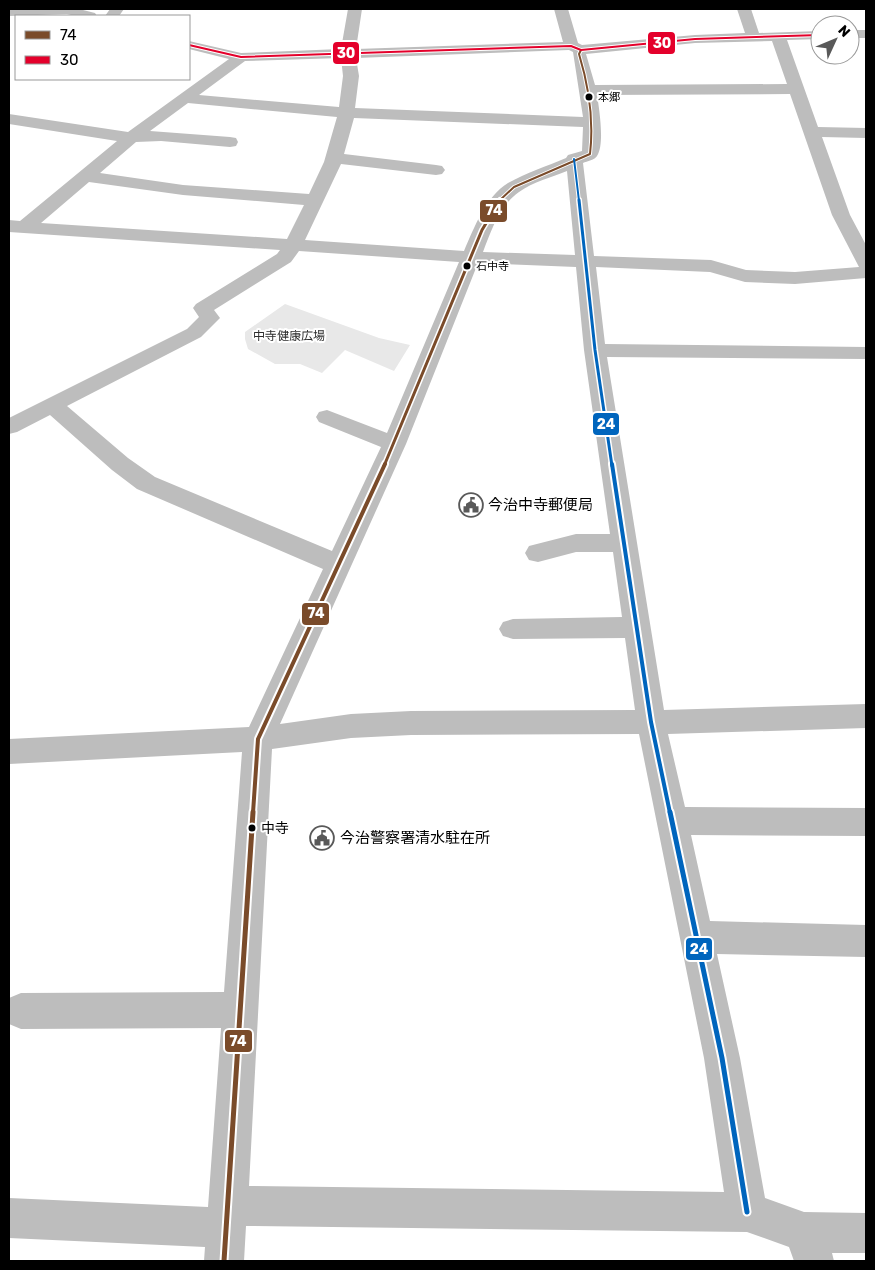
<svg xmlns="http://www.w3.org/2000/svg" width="875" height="1270" font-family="Rubik,'Noto Sans JP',sans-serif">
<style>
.green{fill:#e8e8e8}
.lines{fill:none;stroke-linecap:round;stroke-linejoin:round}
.minor{fill:#bdbdbd;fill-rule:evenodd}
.bus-1-far3-casing{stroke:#fff;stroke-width:4}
.bus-1-far2-casing{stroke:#fff;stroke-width:6}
.bus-1-far1-casing{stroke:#fff;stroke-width:8}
.bus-1-casing{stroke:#fff;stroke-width:9}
.bus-2-casing{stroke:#fff;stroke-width:4}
.bus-3-far3-casing{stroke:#fff;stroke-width:4}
.bus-3-far2-casing{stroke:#fff;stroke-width:6}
.bus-3-far1-casing{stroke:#fff;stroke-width:8}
.bus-3-casing{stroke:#fff;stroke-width:9}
.bus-1-far3{stroke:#7a4b2a;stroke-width:2}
.bus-1-far2{stroke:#7a4b2a;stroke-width:3}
.bus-1-far1{stroke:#7a4b2a;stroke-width:4}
.bus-1{stroke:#7a4b2a;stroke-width:5}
.bus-2{stroke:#e4002b;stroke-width:2}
.bus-3-far3{stroke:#0065bd;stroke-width:2}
.bus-3-far2{stroke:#0065bd;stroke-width:3}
.bus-3-far1{stroke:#0065bd;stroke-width:4}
.bus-3{stroke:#0065bd;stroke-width:5}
.bus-dot{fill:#000;stroke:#fff;stroke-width:2}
.labels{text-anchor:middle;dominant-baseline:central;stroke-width:4;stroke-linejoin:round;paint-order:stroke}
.far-bus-label{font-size:11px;fill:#000;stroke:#fff;text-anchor:start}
.far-park-label{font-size:12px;fill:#2d2d2d;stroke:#fff}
.bus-label{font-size:14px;fill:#000;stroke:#fff;text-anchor:start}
.poi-label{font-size:15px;fill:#000;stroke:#fff;text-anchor:start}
.line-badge{stroke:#fff;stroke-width:2}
.badge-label{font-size:14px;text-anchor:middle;font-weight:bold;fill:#fff}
</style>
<rect width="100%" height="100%" fill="#fff"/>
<path class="green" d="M 285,304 L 379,338 L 410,345 L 394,371 L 345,350 L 322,373 L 300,364 L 275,364 L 248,349 L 245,339 L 245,332 Z"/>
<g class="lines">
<path class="minor" d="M 9,9 L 79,9 L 95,13 L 97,16 L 75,16 L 67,14 L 9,16 Z
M 110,9 L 124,9 L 119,16 L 105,16 Z
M 348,9 L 362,9 L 356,49 L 563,42 L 554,9 L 568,9 L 578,43 L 582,45 L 695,35 L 745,33 L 737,9 L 751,9 L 759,33 L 820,31 L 820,39 L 787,40 L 818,127 L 866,128 L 866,138 L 822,137 L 850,215 L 866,245 L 866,278 L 795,284 L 745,282 L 710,272 L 596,267 L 605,344 L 866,347 L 866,359 L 607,357 L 664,710 L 866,704 L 866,728 L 668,734 L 685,807 L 866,808 L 866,836 L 691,835 L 710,921 L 866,925 L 866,957 L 717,954 L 740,1058 L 765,1198 L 804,1212 L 866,1213 L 866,1253 L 832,1253 L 834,1261 L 794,1261 L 789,1247 L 747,1232 L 246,1226 L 244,1261 L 204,1261 L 205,1247 L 9,1238 L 9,1198 L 208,1207 L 221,1028 L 21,1029 L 9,1024 L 9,998 L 21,993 L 224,992 L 242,752 L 9,764 L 9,739 L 249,727 L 323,569 L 137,489 L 112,470 L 50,415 L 17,432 L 9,434 L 9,418 L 187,329 L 199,317 L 193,308 L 196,304 L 277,254 L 280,250 L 9,232 L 9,220 L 20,221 L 117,141 L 9,124 L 9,114 L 128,132 L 229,59 L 189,49 L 189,41 L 241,53 L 341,49 ZM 772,41 L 787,84 L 595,85 L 586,54 L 695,43 ZM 569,50 L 573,52 L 583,117 L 355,108 L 359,76 L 356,58 ZM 341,58 L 343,76 L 339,107 L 199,95 L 245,61 ZM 790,94 L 832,215 L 859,267 L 795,272 L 746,270 L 711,260 L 594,256 L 583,163 C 587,161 595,160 597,156 C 605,145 599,107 597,95 ZM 188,103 L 337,117 L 324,162 L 309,194 L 183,185 L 100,173 L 136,142 L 161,141 L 230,147 L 236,146 L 238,142 L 236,138 L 230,137 L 150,131 ZM 354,118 L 583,127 L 582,151 L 568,155 L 566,158 C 547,166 526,173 508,183 C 486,196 474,228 464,251 L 305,240 L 341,164 L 436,175 L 442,174 L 445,170 L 442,166 L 436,165 L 344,154 ZM 567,171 L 575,255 L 483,252 C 491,231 500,205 519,192 C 533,182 552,177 567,171 ZM 89,182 L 183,195 L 304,205 L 287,239 L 41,223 ZM 299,251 L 459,262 L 387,433 L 327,410 L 319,412 L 316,417 L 319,422 L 381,447 L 332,551 L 155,477 L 128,458 L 67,406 L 201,337 L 220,318 L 214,310 L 291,262 ZM 478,263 L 576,267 L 584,350 L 610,534 L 576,534 L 529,546 L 525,553 L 529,560 L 538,562 L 576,552 L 613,552 L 622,617 L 513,619 L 503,622 L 499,629 L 503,636 L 513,639 L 625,638 L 635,710 L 411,711 L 351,714 L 280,724 L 406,444 ZM 639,734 L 704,1058 L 724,1192 L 249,1186 L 272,749 L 351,738 L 411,735 Z
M 850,30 L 866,30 L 866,38 L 850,38 Z"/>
<g class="bus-1-far3-casing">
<path id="bus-1-far3" d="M 499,201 L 514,187 L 590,154 C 594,120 589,87 579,54 L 581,50"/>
</g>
<g class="bus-1-far2-casing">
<path id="bus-1-far2" d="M 384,466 L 482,230 L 500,200"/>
</g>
<g class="bus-1-far1-casing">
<path id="bus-1-far1" d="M 253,813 L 258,739 L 385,464"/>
</g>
<g class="bus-1-casing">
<path id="bus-1" d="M 224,1261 L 253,812"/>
</g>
<g class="bus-2-casing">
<path id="bus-2" d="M 189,45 L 241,57 L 571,46 L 581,50 L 695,39 L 820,35"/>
</g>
<g class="bus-3-far3-casing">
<path id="bus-3-far3" d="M 574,159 L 579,201"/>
</g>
<g class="bus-3-far2-casing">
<path id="bus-3-far2" d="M 579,200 L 595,350 L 612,466"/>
</g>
<g class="bus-3-far1-casing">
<path id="bus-3-far1" d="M 612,464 L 651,722 L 670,813"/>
</g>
<g class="bus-3-casing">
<path id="bus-3" d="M 670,812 L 722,1058 L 747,1212"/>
</g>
<use href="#bus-1-far3" class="bus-1-far3"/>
<use href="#bus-1-far2" class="bus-1-far2"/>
<use href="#bus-1-far1" class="bus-1-far1"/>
<use href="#bus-1" class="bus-1"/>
<use href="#bus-2" class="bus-2"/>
<use href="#bus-3-far3" class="bus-3-far3"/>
<use href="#bus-3-far2" class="bus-3-far2"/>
<use href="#bus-3-far1" class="bus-3-far1"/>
<use href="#bus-3" class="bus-3"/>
</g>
<defs>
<g id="civic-ring" transform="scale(1.25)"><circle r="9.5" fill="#fff" stroke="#595959" stroke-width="1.5"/><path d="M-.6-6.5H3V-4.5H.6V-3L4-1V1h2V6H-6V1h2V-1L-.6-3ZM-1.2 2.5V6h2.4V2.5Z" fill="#595959"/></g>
</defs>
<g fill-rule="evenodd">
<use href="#civic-ring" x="471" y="505"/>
<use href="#civic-ring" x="322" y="838"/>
</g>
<g class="bus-dot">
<circle cx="589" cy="97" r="4.5"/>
<circle cx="467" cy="266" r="4.5"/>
<circle cx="252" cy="828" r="4.5"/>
</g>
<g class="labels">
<g class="far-bus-label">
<text x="598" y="97">本郷</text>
<text x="476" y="266">石中寺</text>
</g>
<g class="far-park-label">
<text x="289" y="336">中寺健康広場</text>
</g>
<g class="bus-label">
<text x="261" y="828">中寺</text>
</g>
<g class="poi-label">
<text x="488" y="505">今治中寺郵便局</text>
<text x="340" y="838">今治警察署清水駐在所</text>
</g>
</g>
<g class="line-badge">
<rect x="647" y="31" width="29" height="24" rx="5" fill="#e4002b"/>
<rect x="332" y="41" width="28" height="24" rx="5" fill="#e4002b"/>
<rect x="479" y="199" width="29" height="24" rx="5" fill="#7a4b2a"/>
<rect x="592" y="412" width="28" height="24" rx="5" fill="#0065bd"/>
<rect x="301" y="602" width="29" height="24" rx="5" fill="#7a4b2a"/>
<rect x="685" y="937" width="28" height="24" rx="5" fill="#0065bd"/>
<rect x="224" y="1029" width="29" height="24" rx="5" fill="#7a4b2a"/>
</g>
<g class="badge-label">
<text x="662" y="48">30</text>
<text x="346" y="58">30</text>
<text x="494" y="215">74</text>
<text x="606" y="429">24</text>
<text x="316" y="618">74</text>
<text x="699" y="954">24</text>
<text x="238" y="1046">74</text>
</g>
<rect width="875" height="1270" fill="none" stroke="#000000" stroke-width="20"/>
<rect x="15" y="15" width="175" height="65" fill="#ffffff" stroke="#999999"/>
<rect x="25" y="31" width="25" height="8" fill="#7a4b2a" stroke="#999999"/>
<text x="60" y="40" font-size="15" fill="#000000">74</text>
<rect x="25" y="56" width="25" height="8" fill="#e4002b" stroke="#999999"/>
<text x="60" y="65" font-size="15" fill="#000000">30</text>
<g transform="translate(835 40) rotate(46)"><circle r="24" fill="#ffffff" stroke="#999999"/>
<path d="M0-4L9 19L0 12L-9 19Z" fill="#595959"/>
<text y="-8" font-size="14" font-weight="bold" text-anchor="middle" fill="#000000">N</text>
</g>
</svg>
